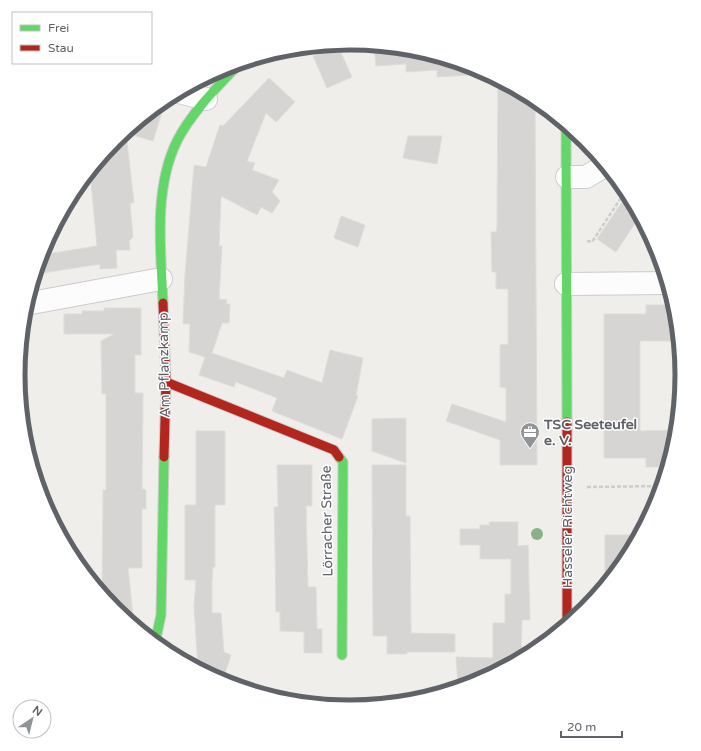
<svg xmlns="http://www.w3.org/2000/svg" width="701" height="751" font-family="'Varela Round',sans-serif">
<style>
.building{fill:#d6d5d3;stroke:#deddd9}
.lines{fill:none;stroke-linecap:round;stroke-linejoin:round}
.street-casing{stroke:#cbcccc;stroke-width:24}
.fast-casing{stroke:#cacacb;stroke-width:11}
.jam-casing{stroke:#cacacb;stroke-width:11}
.path{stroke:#cacfcc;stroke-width:2.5;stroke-dasharray:4 2;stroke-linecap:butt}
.street{stroke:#fdfcfc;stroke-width:22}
.fast{stroke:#63d668;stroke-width:9}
.jam{stroke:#b3261e;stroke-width:9}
.tree{fill:#88b388}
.labels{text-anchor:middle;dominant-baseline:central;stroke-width:3;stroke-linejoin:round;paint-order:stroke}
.street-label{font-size:14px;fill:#5f6368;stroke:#fff}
.poi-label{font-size:14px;font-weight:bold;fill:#5f6368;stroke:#fff;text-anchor:start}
.rim{fill:none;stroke:#5f6368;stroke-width:5}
</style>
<rect width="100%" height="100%" fill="#efeeea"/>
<path class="building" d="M 374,45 L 416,49 L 478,68 L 488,74 L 437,77 L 437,70 L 406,72 L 406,64 L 376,66 Z
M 338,46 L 352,77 L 327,88 L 313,56 Z
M 269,78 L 295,102 L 276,122 L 266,113 L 247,161 L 255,163 L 252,170 L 279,180 L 272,192 L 280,201 L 272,213 L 261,207 L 257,215 L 221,196 L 219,246 L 222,246 L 219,299 L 227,300 L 226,304 L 230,304 L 229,323 L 222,323 L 212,353 L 284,378 L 287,370 L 322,383 L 330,350 L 363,358 L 356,395 L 358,396 L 342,439 L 272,411 L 277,398 L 236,382 L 234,387 L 199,375 L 205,357 L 189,352 L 190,324 L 183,324 L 185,275 L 194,165 L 206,167 L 220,125 L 223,126 Z
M 498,79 L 535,99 L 537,465 L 500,465 L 500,440 L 446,421 L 452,404 L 506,422 L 506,388 L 500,387 L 500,345 L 508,344 L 508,289 L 496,289 L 496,272 L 492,272 L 491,232 L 496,232 L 497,227 Z
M 166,99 L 153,141 L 126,133 L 134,203 L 130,203 L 133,237 L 129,241 L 130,250 L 116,250 L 117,268 L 100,269 L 100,264 L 36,274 L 41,255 L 97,246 L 90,171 L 116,140 Z
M 408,136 L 442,136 L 437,164 L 403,158 Z
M 628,193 L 640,216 L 616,252 L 597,239 Z
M 341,216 L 365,225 L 358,247 L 334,238 Z
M 646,305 L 675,305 L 677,311 L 680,341 L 640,341 L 640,431 L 678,430 L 677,441 L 669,467 L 646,467 L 646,458 L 604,458 L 604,314 L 646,314 Z
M 104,308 L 141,308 L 141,355 L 135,355 L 135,393 L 143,393 L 142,489 L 146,490 L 146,509 L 142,509 L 142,568 L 128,568 L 134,626 L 115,610 L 102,594 L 103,501 L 103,490 L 106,490 L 106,394 L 102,394 L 101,341 L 114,334 L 64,334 L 64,314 L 82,314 L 82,311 L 104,311 Z
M 406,418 L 406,463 L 372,451 L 372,419 Z
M 196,431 L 225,431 L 225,505 L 215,505 L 215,567 L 213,567 L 212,580 L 212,613 L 221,613 L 224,652 L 231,655 L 222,682 L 198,669 L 194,606 L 196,580 L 185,580 L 185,505 L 196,505 Z
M 277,465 L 312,465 L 312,506 L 306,506 L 308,587 L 316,587 L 317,629 L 322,629 L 322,653 L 304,653 L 304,632 L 280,631 L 280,612 L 276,612 L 275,547 L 274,507 L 278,507 Z
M 372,465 L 406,465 L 406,516 L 410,516 L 411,633 L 455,634 L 455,652 L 407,652 L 407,654 L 387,654 L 387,636 L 373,636 Z
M 489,522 L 518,522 L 518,546 L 528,545 L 530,620 L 522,620 L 521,658 L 524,658 L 478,683 L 458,684 L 456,657 L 493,658 L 493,623 L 505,623 L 505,594 L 511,594 L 511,559 L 480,559 L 480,545 L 460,545 L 460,529 L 480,529 L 480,525 L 490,525 Z
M 605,535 L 640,535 L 627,560 L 605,587 Z"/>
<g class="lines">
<g class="street-casing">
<path id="street" d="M 179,92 L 206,99
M 567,177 L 586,177 L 606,165
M 566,284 L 668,283
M 26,304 L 161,279"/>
</g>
<g class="fast-casing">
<path id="fast" d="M 566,124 L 567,422
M 163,303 C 161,251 153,190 177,141 C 191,113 219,85 240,63
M 339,457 L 343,462 L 342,655
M 155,643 L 161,615 L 164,457"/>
</g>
<g class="jam-casing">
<path id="jam" d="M 163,303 L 166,382 L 164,457
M 166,382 L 334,450 L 339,457
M 567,422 L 567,626"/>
</g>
<path class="path" d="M 587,241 L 592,242 L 626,190
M 587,487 L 663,486"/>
<use href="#street" class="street"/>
<use href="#fast" class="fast"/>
<use href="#jam" class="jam"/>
</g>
<circle class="tree" cx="537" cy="534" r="6"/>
<defs>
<g id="office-pin" transform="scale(1)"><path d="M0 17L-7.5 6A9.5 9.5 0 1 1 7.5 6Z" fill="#919496" stroke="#fff"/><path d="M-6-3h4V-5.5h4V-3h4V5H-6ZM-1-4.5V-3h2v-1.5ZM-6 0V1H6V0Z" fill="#fff"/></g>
</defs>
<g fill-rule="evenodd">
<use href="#office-pin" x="530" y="432"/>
</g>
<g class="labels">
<g class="street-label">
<text transform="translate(164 365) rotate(-91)">Am Pflanzkamp</text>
<text transform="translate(327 521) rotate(-91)">Lörracher Straße</text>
<text transform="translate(567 527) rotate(-90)">Hasseler Richtweg</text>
</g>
<g class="poi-label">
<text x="544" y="424">TSC Seeteufel<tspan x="544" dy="16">e. V.</tspan></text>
</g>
</g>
<path d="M0 0H701V751H0ZM25 375a325 325 0 1 1 650 0a325 325 0 1 1-650 0Z" fill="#fff" fill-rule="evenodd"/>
<path class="rim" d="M25 375a325 325 0 1 1 650 0a325 325 0 1 1-650 0Z"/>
<rect x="12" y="12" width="140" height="52" fill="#ffffff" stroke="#bfc1c3"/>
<rect x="20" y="25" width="20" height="6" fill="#63d668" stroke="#bfc1c3"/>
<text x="48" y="32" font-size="12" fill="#5f6368">Frei</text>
<rect x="20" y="45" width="20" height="6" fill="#b3261e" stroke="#bfc1c3"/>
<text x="48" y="52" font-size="12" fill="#5f6368">Stau</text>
<g transform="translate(32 719) rotate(35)"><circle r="19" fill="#ffffff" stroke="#bfc1c3"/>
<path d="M0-3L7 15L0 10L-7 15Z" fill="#919496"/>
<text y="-6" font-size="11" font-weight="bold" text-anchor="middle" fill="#5f6368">N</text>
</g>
<path d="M561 731v6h61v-6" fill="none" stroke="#5f6368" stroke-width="2"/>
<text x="567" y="731" font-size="12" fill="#5f6368" stroke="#ffffff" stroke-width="3" paint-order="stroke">20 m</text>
</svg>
